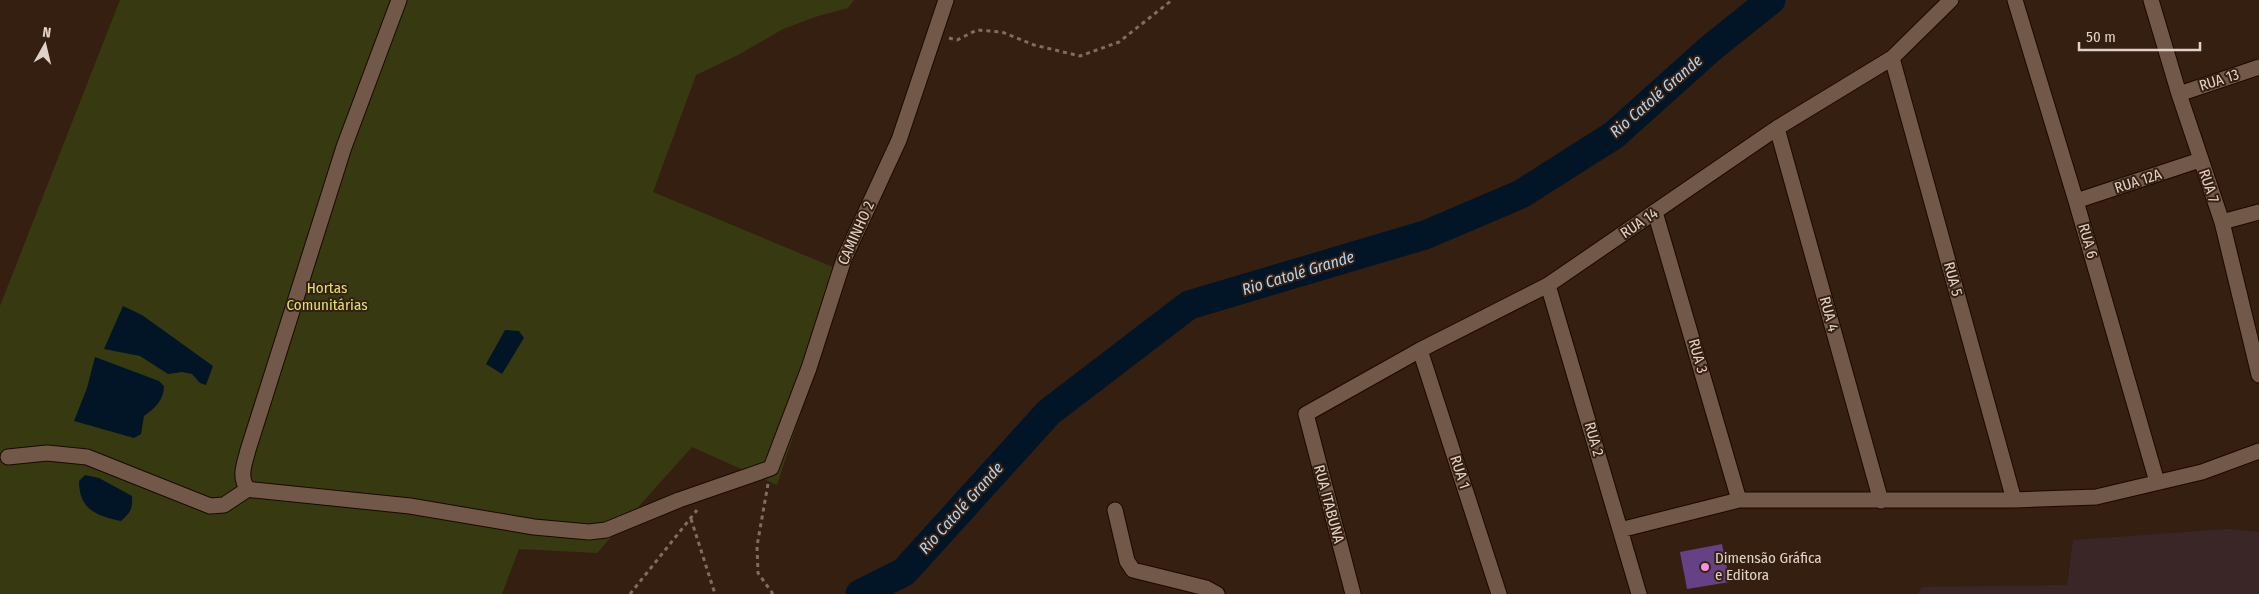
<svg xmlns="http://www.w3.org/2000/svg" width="2259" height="594" font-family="'Fira Sans Condensed',sans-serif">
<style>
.commercial{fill:#3a2627}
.green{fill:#373a10}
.water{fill:#011526}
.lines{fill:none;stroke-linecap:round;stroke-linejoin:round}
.river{stroke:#011526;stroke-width:29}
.building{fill:#664185}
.minor-casing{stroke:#1b0800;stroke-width:17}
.path{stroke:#806d61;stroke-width:3;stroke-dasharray:4 4;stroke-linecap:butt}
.minor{stroke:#715848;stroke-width:15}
.poi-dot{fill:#f391d6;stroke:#351f11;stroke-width:2}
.labels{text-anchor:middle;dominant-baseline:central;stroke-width:4;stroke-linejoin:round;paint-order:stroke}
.street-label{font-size:15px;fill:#e0d2c8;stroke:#351f11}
.park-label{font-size:15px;fill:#dae46d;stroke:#351f11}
.poi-label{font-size:15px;fill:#e0d2c8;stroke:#351f11;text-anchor:start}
.water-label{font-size:16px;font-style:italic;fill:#b0d3f2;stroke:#351f11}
</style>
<rect width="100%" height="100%" fill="#351f11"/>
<path class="commercial" d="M 2227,529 L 2259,532 L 2259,594 L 1919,594 L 1921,587 L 2067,585 L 2073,540 Z"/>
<path class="green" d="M 120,0 L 854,0 L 848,8 L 815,17 L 783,29 L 738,55 L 696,75 L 653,192 L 847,273 L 777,485 L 692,447 L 597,553 L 519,549 L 502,594 L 0,594 L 0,306 Z"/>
<path class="water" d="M 123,306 L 142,315 L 213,366 L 206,385 L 200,383 L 192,374 L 182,372 L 168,374 L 140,356 L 104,349 Z
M 505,330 L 519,331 L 524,338 L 502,374 L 486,364 Z
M 95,357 L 159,381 L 164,386 C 164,400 155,408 144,416 L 141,434 L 134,438 L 74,421 L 87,388 Z
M 85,475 L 99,478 L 132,496 C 133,508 131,512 121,521 C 96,516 79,509 79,481 Z"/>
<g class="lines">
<path class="river" d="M 860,594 L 904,572 L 1049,412 L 1189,305 L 1425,235 L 1521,194 L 1614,135 L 1711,48 L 1771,0"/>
</g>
<path class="building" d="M 1722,544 L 1730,582 L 1687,589 L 1680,552 Z"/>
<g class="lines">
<g class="minor-casing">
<path id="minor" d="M 399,0 L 344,147 L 248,450 C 245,463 238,477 248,489 L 254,490 L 410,506 L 534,527 L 589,532 L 606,530 L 679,500 L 771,468 L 809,368 L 844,259 L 899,140 L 946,0
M 2015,0 L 2076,201 L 2157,482
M 2151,0 L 2179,94 L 2222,222 L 2259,375
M 1892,58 L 2014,500
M 2179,94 L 2259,67
M 1777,128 L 1881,501
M 2076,201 L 2200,160
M 1655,212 L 1739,500
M 2222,222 L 2259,212
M 1548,285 L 1639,594
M 1420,350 L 1499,594
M 8,457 L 47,453 L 87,457 L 210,506 L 224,505 L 248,489
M 1115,510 L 1127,561 L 1133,570 L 1206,588 L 1217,594
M 1620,530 L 1739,500 L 2014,500 L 2096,497 L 2202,472 L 2259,451
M 1353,594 L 1306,414 L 1420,350 L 1548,285 L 1777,128 L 1892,58 L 1951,0"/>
</g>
<path class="path" d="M 949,38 L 957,40 L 977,30 L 1002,32 L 1034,45 L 1080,56 L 1119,42 L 1172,0
M 768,484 L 757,546 L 758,573 L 773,594
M 691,519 L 715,594
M 630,594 L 697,510"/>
<use href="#minor" class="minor"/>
</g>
<circle class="poi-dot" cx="1705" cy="567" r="5"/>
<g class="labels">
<g class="street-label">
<text transform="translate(2219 80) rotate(-18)">RUA 13</text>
<text transform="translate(2138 181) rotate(-18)">RUA 12A</text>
<text transform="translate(2209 186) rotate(71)">RUA 7</text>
<text transform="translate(1639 223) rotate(-34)">RUA 14</text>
<text transform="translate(856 233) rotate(-66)">CAMINHO 2</text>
<text transform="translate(2088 241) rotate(74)">RUA 6</text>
<text transform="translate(1953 279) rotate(75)">RUA 5</text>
<text transform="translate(1829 314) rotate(75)">RUA 4</text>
<text transform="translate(1698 356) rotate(74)">RUA 3</text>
<text transform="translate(1594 439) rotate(74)">RUA 2</text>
<text transform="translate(1460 472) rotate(72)">RUA 1</text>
<text transform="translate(1329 504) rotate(75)">RUA ITABUNA</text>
</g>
<g class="park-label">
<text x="327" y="288">Hortas<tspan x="327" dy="17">Comunitárias</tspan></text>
</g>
<g class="poi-label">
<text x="1715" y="558">Dimensão Gráfica<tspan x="1715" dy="17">e Editora</tspan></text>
</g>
<g class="water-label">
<text transform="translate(1656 96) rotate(-41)">Rio Catolé Grande</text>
<text transform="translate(1298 273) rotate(-17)">Rio Catolé Grande</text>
<text transform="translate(961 508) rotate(-48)">Rio Catolé Grande</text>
</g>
</g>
<g transform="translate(45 45) rotate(8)" stroke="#351f11" stroke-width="4" paint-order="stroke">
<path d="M0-4L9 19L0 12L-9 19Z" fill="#e0d2c8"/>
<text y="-8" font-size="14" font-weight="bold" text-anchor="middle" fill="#e0d2c8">N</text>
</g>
<path d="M2079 42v8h121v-8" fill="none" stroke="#e0d2c8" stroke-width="2.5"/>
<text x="2086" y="42" font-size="15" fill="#e0d2c8" stroke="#351f11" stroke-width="4" paint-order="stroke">50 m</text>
</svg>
